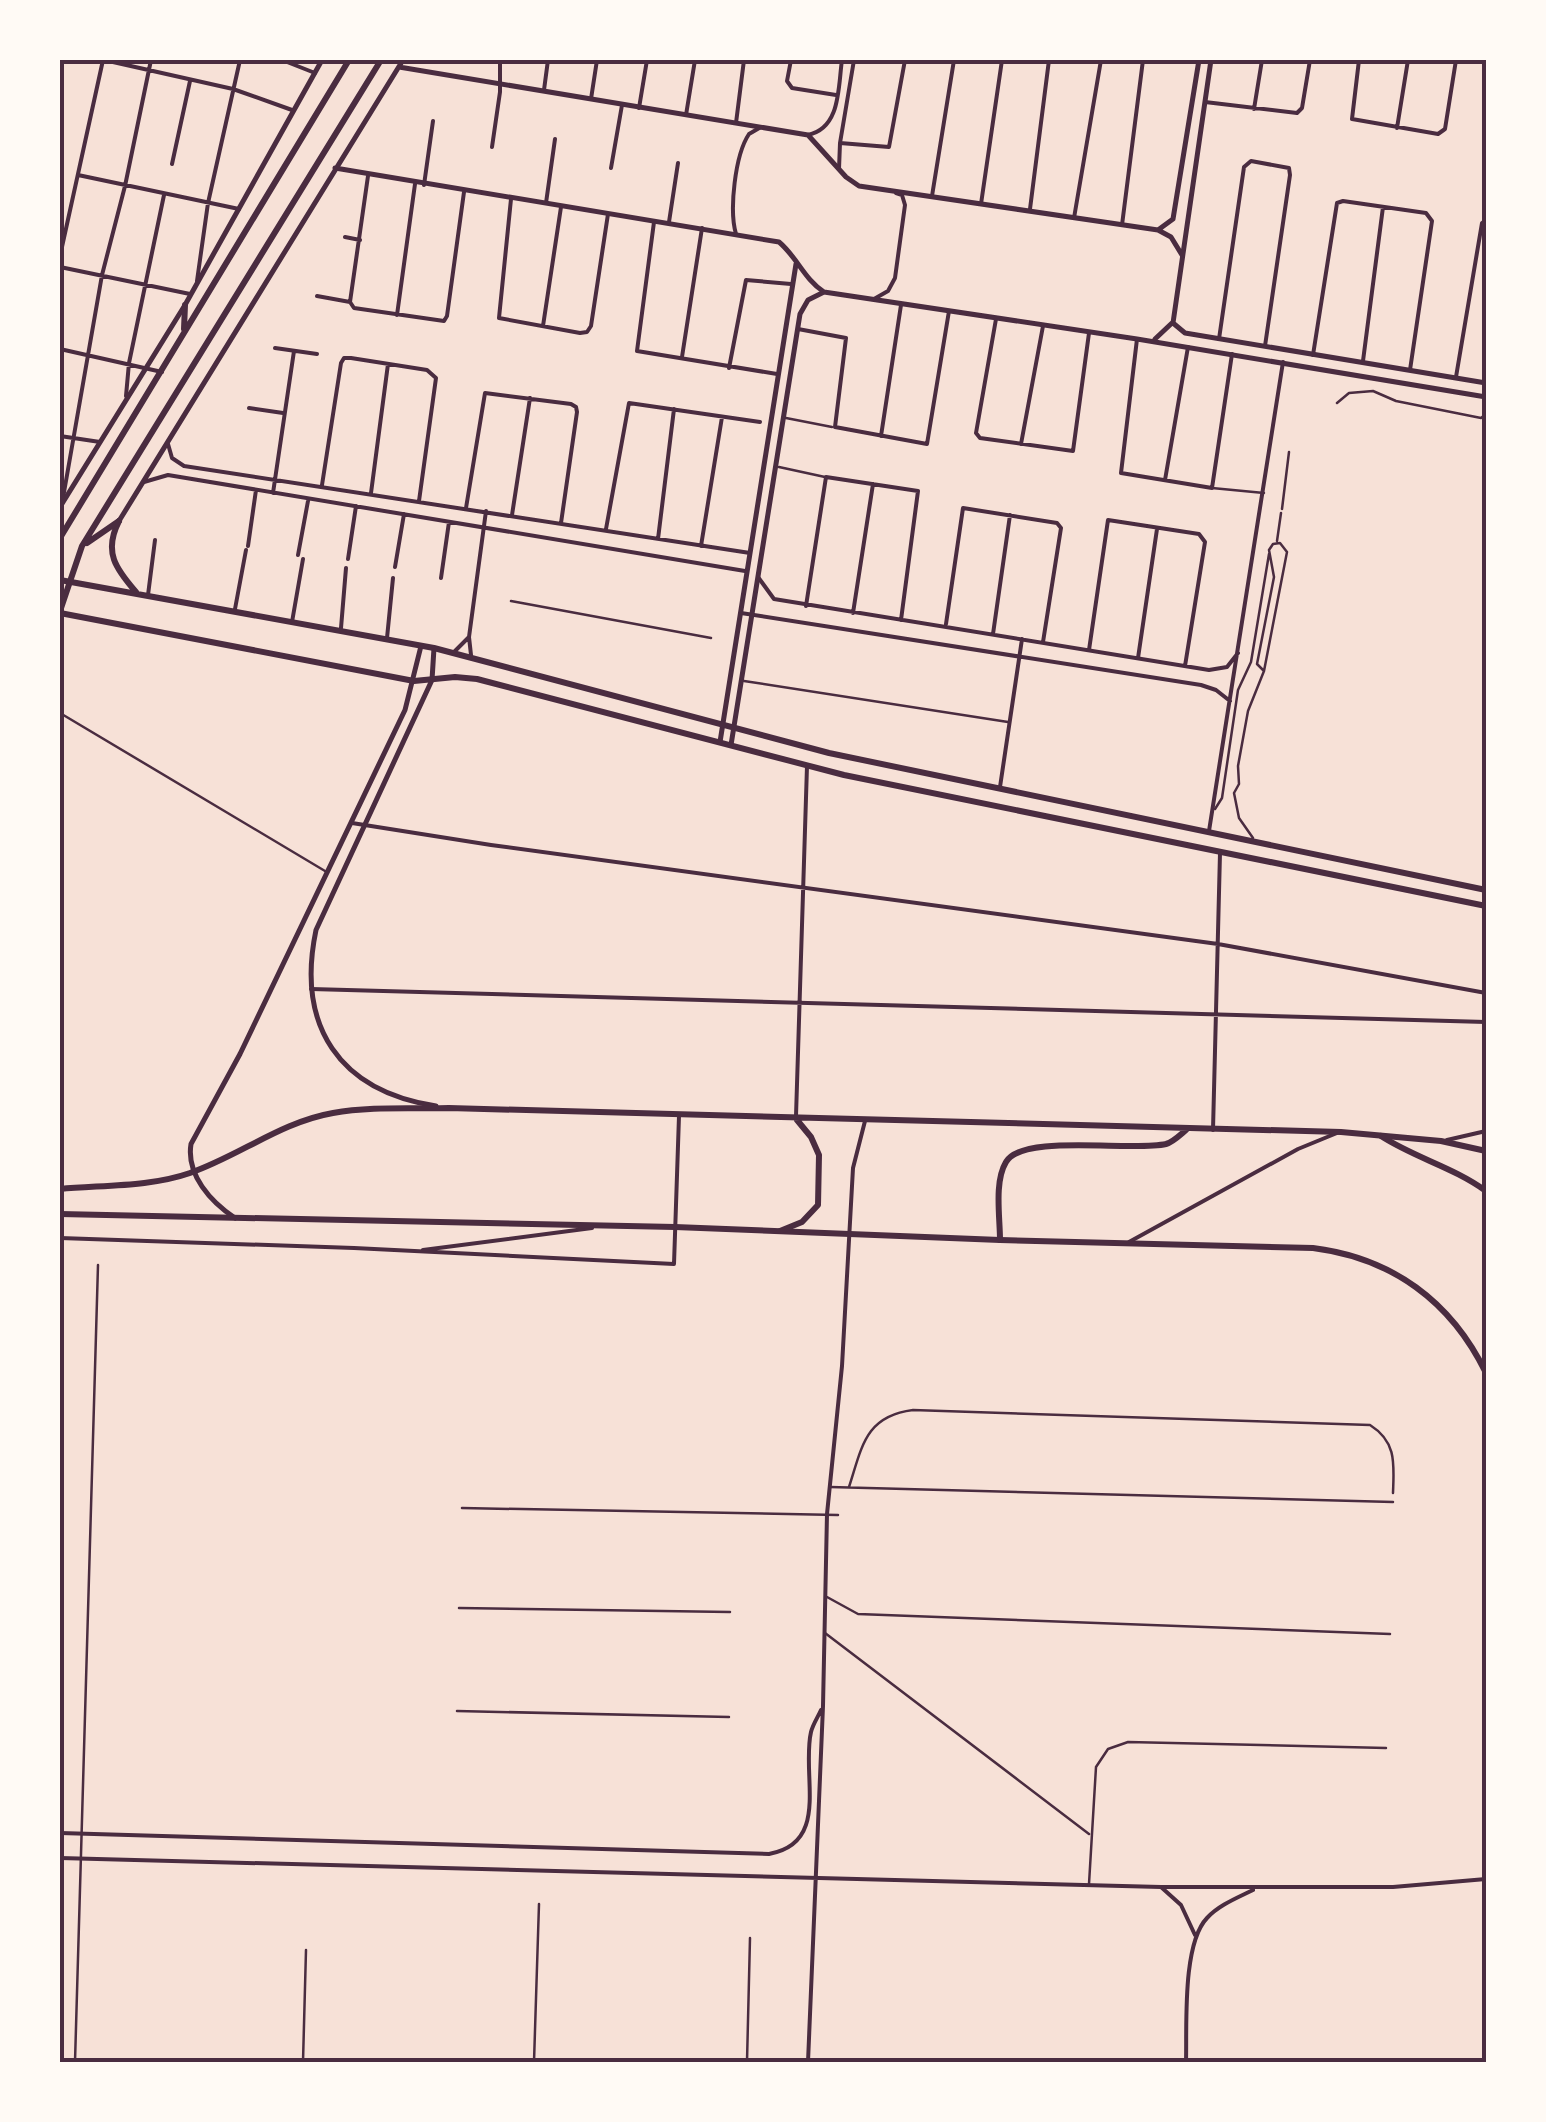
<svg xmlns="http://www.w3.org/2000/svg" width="1546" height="2122" font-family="Rubik,sans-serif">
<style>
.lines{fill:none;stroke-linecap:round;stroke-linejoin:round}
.service{stroke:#4a2c40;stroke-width:2.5}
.pedestrian{stroke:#4a2c40;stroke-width:2.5}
.minor{stroke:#4a2c40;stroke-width:4}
.tertiary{stroke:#4a2c40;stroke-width:5}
.secondary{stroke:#4a2c40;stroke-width:6}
.primary{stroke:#4a2c40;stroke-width:6}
.neatline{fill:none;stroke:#4a2c40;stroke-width:4}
</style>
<rect width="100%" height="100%" fill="#f7e1d7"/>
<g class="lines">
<path class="service" d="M 1337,403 L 1349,393 L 1373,391 L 1396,401 L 1481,418 L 1486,414
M 1282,509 L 1289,452
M 1277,541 L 1281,513
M 60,713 L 325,871
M 1215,809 L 1222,798 L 1238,690 L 1251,662 L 1269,554
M 1253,838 L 1239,818 L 1234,793 L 1239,784 L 1238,766 L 1248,711 L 1264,671 L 1287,552 L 1280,543 L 1273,544 L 1269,550 L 1274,577 L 1257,664 L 1264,671
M 830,1487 L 1393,1502
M 849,1487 C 862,1447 865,1416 913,1410 L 1370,1425 C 1397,1442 1394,1464 1393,1493
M 462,1508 L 838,1515
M 827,1597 L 858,1614 L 1390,1634
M 459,1608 L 730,1612
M 825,1633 L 1089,1834
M 457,1711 L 729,1717
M 1089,1884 L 1096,1767 L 1108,1749 L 1128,1742 L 1386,1748"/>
<path class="pedestrian" d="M 786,418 L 832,427
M 779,467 L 825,477
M 1212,488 L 1264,493
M 511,601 L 711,638
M 744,681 L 1008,722
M 75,2062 L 98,1265
M 303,2062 L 306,1950
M 534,2062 L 539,1904
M 747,2062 L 750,1938"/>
<path class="minor" d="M 104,60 L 233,89 L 292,110
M 282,60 L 315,73
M 791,60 L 787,81 L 792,88 L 836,95
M 1359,60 L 1352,119 L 1438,134 L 1445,129 L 1456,60
M 544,90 L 548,60
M 591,99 L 597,60
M 1205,102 L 1297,113 L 1302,108 L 1310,60
M 639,108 L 647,60
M 1254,109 L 1262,60
M 686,115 L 695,60
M 736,123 L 744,60
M 1397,128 L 1408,60
M 808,135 C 841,128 838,87 842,60
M 840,143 L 889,147 L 905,60
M 492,147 L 500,92 L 500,60
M 172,164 L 190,81
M 611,168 L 622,105
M 839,169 L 840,143 L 854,60
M 78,175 L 239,209
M 424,185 L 433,121
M 932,196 L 954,60
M 511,199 L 499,318 L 580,333 L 587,332 L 591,326 L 608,214
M 546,203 L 555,139
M 981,204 L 1002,60
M 1030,209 L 1049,60
M 1074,218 L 1101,60
M 654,222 L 637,351 L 777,374
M 669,222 L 678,163
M 1122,225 L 1143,60
M 736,234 C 729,210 735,155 749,134 L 761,127
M 345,237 L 360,240
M 60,256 L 103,60
M 60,267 L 190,294
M 197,281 L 208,203 L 240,60
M 317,296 L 350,302 L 354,308 L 444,321 L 447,316 L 464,192
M 874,299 L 888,291 L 895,278 L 905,205 L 902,195 L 896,193
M 350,302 L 368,176
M 397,315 L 415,184
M 996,319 L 976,433 L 980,438 L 1073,451 L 1089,333
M 543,326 L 561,207
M 798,329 L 846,338 L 835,427 L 927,444 L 949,311
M 1137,339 L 1121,473 L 1212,488 L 1232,354
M 1219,339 L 1244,167 L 1251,161 L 1289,168 L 1290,175 L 1265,346
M 275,348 L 317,354
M 60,349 L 162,372
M 1313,355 L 1337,203 L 1343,201 L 1426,213 L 1432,221 L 1410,370
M 682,357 L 702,228
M 1363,361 L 1383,207
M 729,368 L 746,280 L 791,284
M 1456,377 L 1482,223 L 1486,220
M 126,396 L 129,363 L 164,195
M 249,408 L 283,413
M 60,436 L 100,442
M 881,436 L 901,305
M 168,444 L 172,458 L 184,466 L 750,553
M 1021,444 L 1043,326
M 1165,480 L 1188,347
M 144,482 L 168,475 L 745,571
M 322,485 L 341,363 L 344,358 L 351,358 L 427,370 L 436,378 L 419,501
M 273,493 L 294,351
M 371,493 L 388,364
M 63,498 L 102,275 L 125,186 L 151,60
M 466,508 L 485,393 L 571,404 L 576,407 L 577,412 L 561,523
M 512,515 L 530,398
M 606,529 L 629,403 L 760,422
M 658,539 L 674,409
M 248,546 L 256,490
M 701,546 L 722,417
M 298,555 L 308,501
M 348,559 L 356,506
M 395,567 L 404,514
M 758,577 L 774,599 L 1209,670 L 1227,667 L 1238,653
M 441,578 L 449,522
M 148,595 L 155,540
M 806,606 L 826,477 L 918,491 L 901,620
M 235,609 L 246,550
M 741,613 L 1201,685 L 1216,690 L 1230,701
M 853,613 L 873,484
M 292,622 L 303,559
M 946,624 L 963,508 L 1057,523 L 1061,528 L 1043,642
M 341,628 L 346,568
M 993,634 L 1010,515
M 387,638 L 393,578
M 1089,650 L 1108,520 L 1199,534 L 1205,542 L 1185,666
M 455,651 L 469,637
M 471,655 L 469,637 L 486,511
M 1138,658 L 1157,529
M 1000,787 L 1022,639
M 352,823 L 491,845 L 1218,944 L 1486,993
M 1209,831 L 1283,362
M 311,989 L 1486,1022
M 796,1116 L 807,766
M 1213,1130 L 1220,853
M 1447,1140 L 1486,1131
M 60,1238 L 354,1248 L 674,1264 L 679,1116
M 1129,1242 L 1298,1149 L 1337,1133
M 423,1250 L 592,1228
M 60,1833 L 769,1854 C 831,1843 801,1775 811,1732 C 813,1724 818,1717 821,1710
M 60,1858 L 1161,1887 L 1393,1887 L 1486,1879
M 1161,1887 L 1181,1905 L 1195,1935
M 808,2062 L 823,1706 L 827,1514 L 842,1366 L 853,1168 L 865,1121
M 1186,2062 C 1187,2027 1182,1944 1207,1918 C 1219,1905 1237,1898 1253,1890"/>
<path class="tertiary" d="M 399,67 L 808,135 L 846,177 L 859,186 L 1158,230 L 1171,237 L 1182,255
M 335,168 L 779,242 C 797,257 804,279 824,292 L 1137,339 L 1486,397
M 1158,230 L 1173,219 L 1199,60
M 1173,323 L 1185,333 L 1486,383
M 1173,323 L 1211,60
M 1155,339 L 1172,323
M 60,507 L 185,305 L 322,60
M 119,521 L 403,60
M 434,648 L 432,680 L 316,930 C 296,1026 339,1091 436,1106
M 720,742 L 796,264
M 731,745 L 800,314 L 808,300 L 824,292
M 235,1218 C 211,1202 186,1175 191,1144 L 240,1054 L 405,710 L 421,646"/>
<path class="secondary" d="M 119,521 C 103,552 116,569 136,592
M 60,580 L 434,648 L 829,753 L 1486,890
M 60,613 L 414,681 L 455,677 L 477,679 L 844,775 L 1486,906
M 1381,1136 C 1415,1158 1453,1167 1486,1191
M 60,1214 L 675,1227 L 1000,1240 L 1313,1248 C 1392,1258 1451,1301 1486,1373"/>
<path class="primary" d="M 184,329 L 185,305
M 60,538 L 349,60
M 87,543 L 119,521
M 60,611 L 82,546 L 381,60
M 60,1189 C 103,1185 150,1187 190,1173 C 239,1156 281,1122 333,1113 C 370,1106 411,1109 449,1108 L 1341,1132 L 1441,1141 L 1486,1151
M 780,1231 L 802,1222 L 818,1205 L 819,1155 L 811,1137 L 797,1120
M 1000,1240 C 1000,1217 994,1182 1006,1162 C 1022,1133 1132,1152 1166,1144 C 1173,1142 1180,1135 1186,1130"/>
</g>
<rect width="1546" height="2122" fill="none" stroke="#fffaf5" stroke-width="125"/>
<rect x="62" y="62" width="1422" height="1998" class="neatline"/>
</svg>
